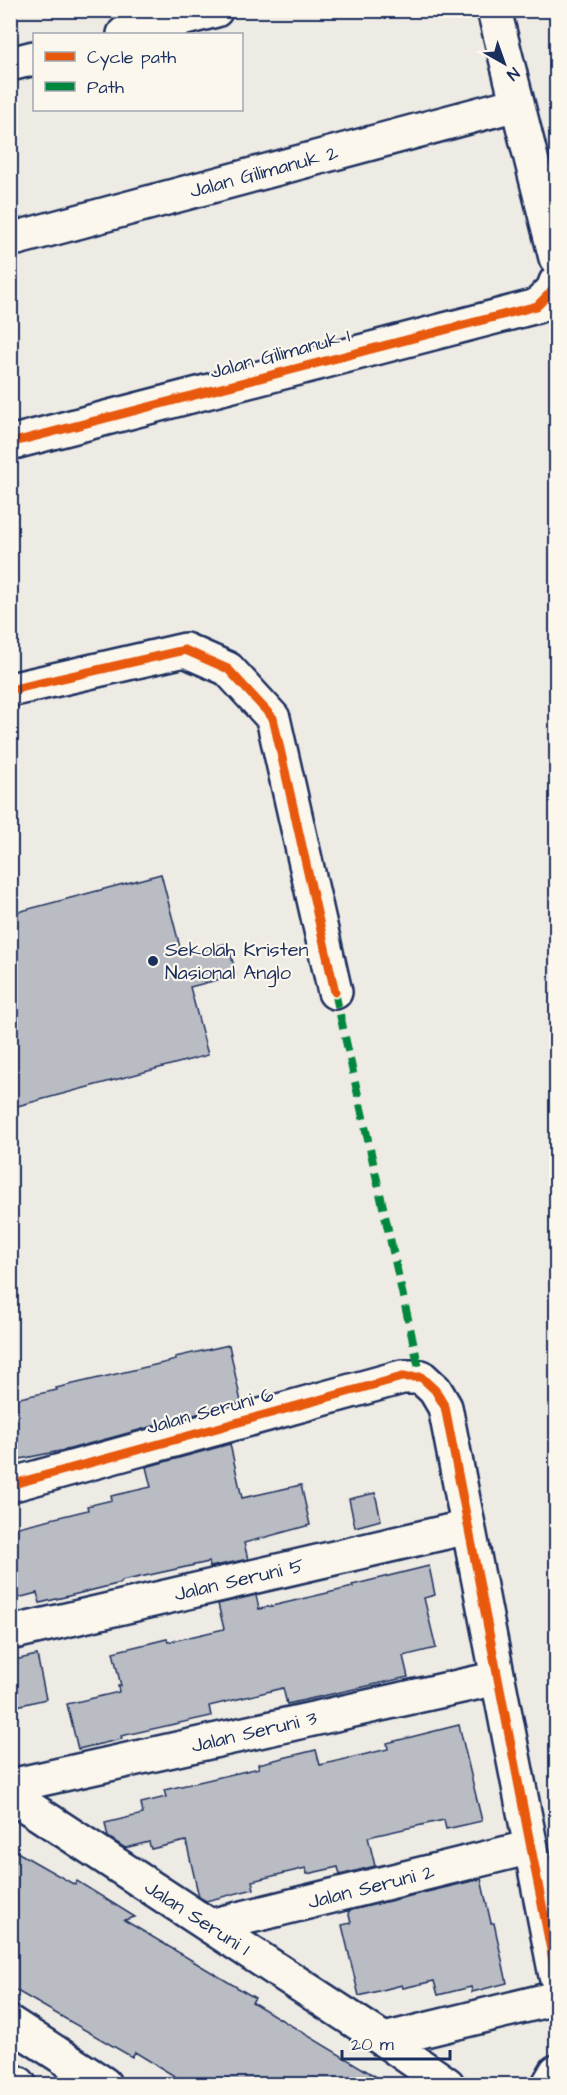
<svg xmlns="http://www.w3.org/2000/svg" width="567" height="2095" font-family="'Architects Daughter',sans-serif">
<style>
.building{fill:#b9bcc3;stroke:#1b2f5e;stroke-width:1.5}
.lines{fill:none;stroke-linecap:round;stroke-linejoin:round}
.minor-casing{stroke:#1b2f5e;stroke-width:38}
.minor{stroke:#fbf7ec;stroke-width:33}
.quiet{stroke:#00873e;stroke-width:8;stroke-dasharray:15 8;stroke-linecap:butt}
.cycleway-casing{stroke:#fbf7ec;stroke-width:13}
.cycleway{stroke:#e8590c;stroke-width:9}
.poi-dot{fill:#1b2f5e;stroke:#fbf7ec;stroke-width:2}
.labels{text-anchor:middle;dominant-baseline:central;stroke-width:4.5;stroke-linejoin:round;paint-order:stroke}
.street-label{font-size:20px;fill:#1b2f5e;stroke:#fbf7ec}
.poi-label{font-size:20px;fill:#1b2f5e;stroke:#fbf7ec;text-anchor:start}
</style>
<rect width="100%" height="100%" fill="#eeebe4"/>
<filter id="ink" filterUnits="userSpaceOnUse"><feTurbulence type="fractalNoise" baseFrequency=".0167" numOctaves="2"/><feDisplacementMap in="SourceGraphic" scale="12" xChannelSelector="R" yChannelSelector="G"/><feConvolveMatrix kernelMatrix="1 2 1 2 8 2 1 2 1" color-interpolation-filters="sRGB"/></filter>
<g filter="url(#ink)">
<path class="building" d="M 161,874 L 182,955 L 228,943 L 236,975 L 190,987 L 208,1055 L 10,1108 L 10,914 Z
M 229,1345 L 241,1402 L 70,1449 L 10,1461 L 10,1400 L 57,1390 L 56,1388 L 176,1360 L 175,1357 Z
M 230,1444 L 242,1498 L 301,1485 L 310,1525 L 244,1543 L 248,1559 L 210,1567 L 209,1562 L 122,1581 L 121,1583 L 40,1603 L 37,1593 L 10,1600 L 10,1529 L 88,1510 L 87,1506 L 112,1500 L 111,1496 L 151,1487 L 146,1467 Z
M 375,1493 L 381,1520 L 355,1527 L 349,1499 Z
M 429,1566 L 435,1595 L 424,1598 L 436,1648 L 403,1656 L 408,1677 L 287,1704 L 283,1688 L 209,1706 L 211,1716 L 121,1736 L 122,1739 L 78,1749 L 67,1704 L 119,1692 L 118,1686 L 121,1686 L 113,1652 L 167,1639 L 168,1642 L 224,1629 L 218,1604 L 256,1595 L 259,1609 L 353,1587 L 352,1585 Z
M 37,1655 L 46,1699 L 17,1706 L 10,1680 L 10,1661 Z
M 459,1725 L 482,1821 L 446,1829 L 444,1820 L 368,1837 L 375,1866 L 340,1875 L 338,1867 L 307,1874 L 306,1868 L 252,1881 L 254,1889 L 206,1901 L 199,1897 L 186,1841 L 151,1849 L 149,1842 L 125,1848 L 108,1837 L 105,1823 L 143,1814 L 141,1803 L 166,1797 L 164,1790 L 259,1768 L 258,1764 L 316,1750 L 320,1765 L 388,1749 L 387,1743 Z
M 10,1848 L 75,1885 L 77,1881 L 135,1917 L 124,1920 L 255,1998 L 252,2002 L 390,2085 L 189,2085 L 135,2052 L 132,2057 L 10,1987 Z
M 481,1879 L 491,1923 L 494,1923 L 507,1983 L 472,1992 L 471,1987 L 438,1995 L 434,1981 L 403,1988 L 402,1985 L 359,1996 L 342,1925 L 351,1923 L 348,1911 Z"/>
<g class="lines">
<g class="minor-casing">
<path id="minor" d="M 494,10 L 556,258
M 124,34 L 216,10
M 10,64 L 34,58
M 10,240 L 517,104
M 10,443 L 537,306 L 553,290 L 556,282
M 10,690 L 185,650 L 228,669 L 273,718 L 335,992
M 10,1485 L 402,1377 L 421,1377 L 435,1390 L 445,1407 L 556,1976
M 10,1633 L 468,1527
M 10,1786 L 498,1678
M 10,1795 L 384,2040 L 447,2084
M 210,1926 L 531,1847
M 10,2023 L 104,2084
M 384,2040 L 556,1998
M 10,2079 L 19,2084
M 549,2084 L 556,2072"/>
</g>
<use href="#minor" class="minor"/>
<path class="quiet" d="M 335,992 L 421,1377"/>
<g class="cycleway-casing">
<path id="cycleway" d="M 10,443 L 537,306 L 553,290 L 556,282
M 10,690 L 185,650 L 228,669 L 273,718 L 335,992
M 10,1485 L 402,1377 L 421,1377 L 435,1390 L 445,1407 L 556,1976"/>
</g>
<use href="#cycleway" class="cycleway"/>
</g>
</g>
<circle class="poi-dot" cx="153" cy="961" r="6"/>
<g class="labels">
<g class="street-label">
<text transform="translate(264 172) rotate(-15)">Jalan Gilimanuk 2</text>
<text transform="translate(280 354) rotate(-15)">Jalan Gilimanuk 1</text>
<text transform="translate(210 1411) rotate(-15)">Jalan Seruni 6</text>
<text transform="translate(239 1580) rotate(-13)">Jalan Seruni 5</text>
<text transform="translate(254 1732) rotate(-13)">Jalan Seruni 3</text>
<text transform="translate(371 1887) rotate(-14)">Jalan Seruni 2</text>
<text transform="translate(197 1918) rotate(33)">Jalan Seruni 1</text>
</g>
<g class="poi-label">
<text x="165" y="950">Sekolah Kristen<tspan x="165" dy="23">Nasional Anglo</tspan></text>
</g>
</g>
<rect width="567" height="2095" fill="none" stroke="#fbf7ec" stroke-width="36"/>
<rect x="18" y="18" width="531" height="2059" fill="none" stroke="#1b2f5e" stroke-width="2" filter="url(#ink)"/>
<rect x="33" y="33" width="210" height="78" fill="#fbf7ec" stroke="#a1a7b3" stroke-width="1.5"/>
<rect x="45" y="52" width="30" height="9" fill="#e8590c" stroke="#a1a7b3" stroke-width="1.5"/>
<text x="87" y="63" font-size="18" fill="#1b2f5e">Cycle path</text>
<rect x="45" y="82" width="30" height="9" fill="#00873e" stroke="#a1a7b3" stroke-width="1.5"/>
<text x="87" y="93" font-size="18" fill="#1b2f5e">Path</text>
<g transform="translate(504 63) rotate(140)" stroke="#fbf7ec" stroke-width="4.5" paint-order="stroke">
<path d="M0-4.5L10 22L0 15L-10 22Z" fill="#1b2f5e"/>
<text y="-9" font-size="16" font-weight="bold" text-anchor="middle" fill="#1b2f5e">N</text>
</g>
<path d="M342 2050v9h108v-9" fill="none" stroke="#1b2f5e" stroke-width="3"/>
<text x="351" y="2050" font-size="18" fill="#1b2f5e" stroke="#fbf7ec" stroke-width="4.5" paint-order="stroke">20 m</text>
</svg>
